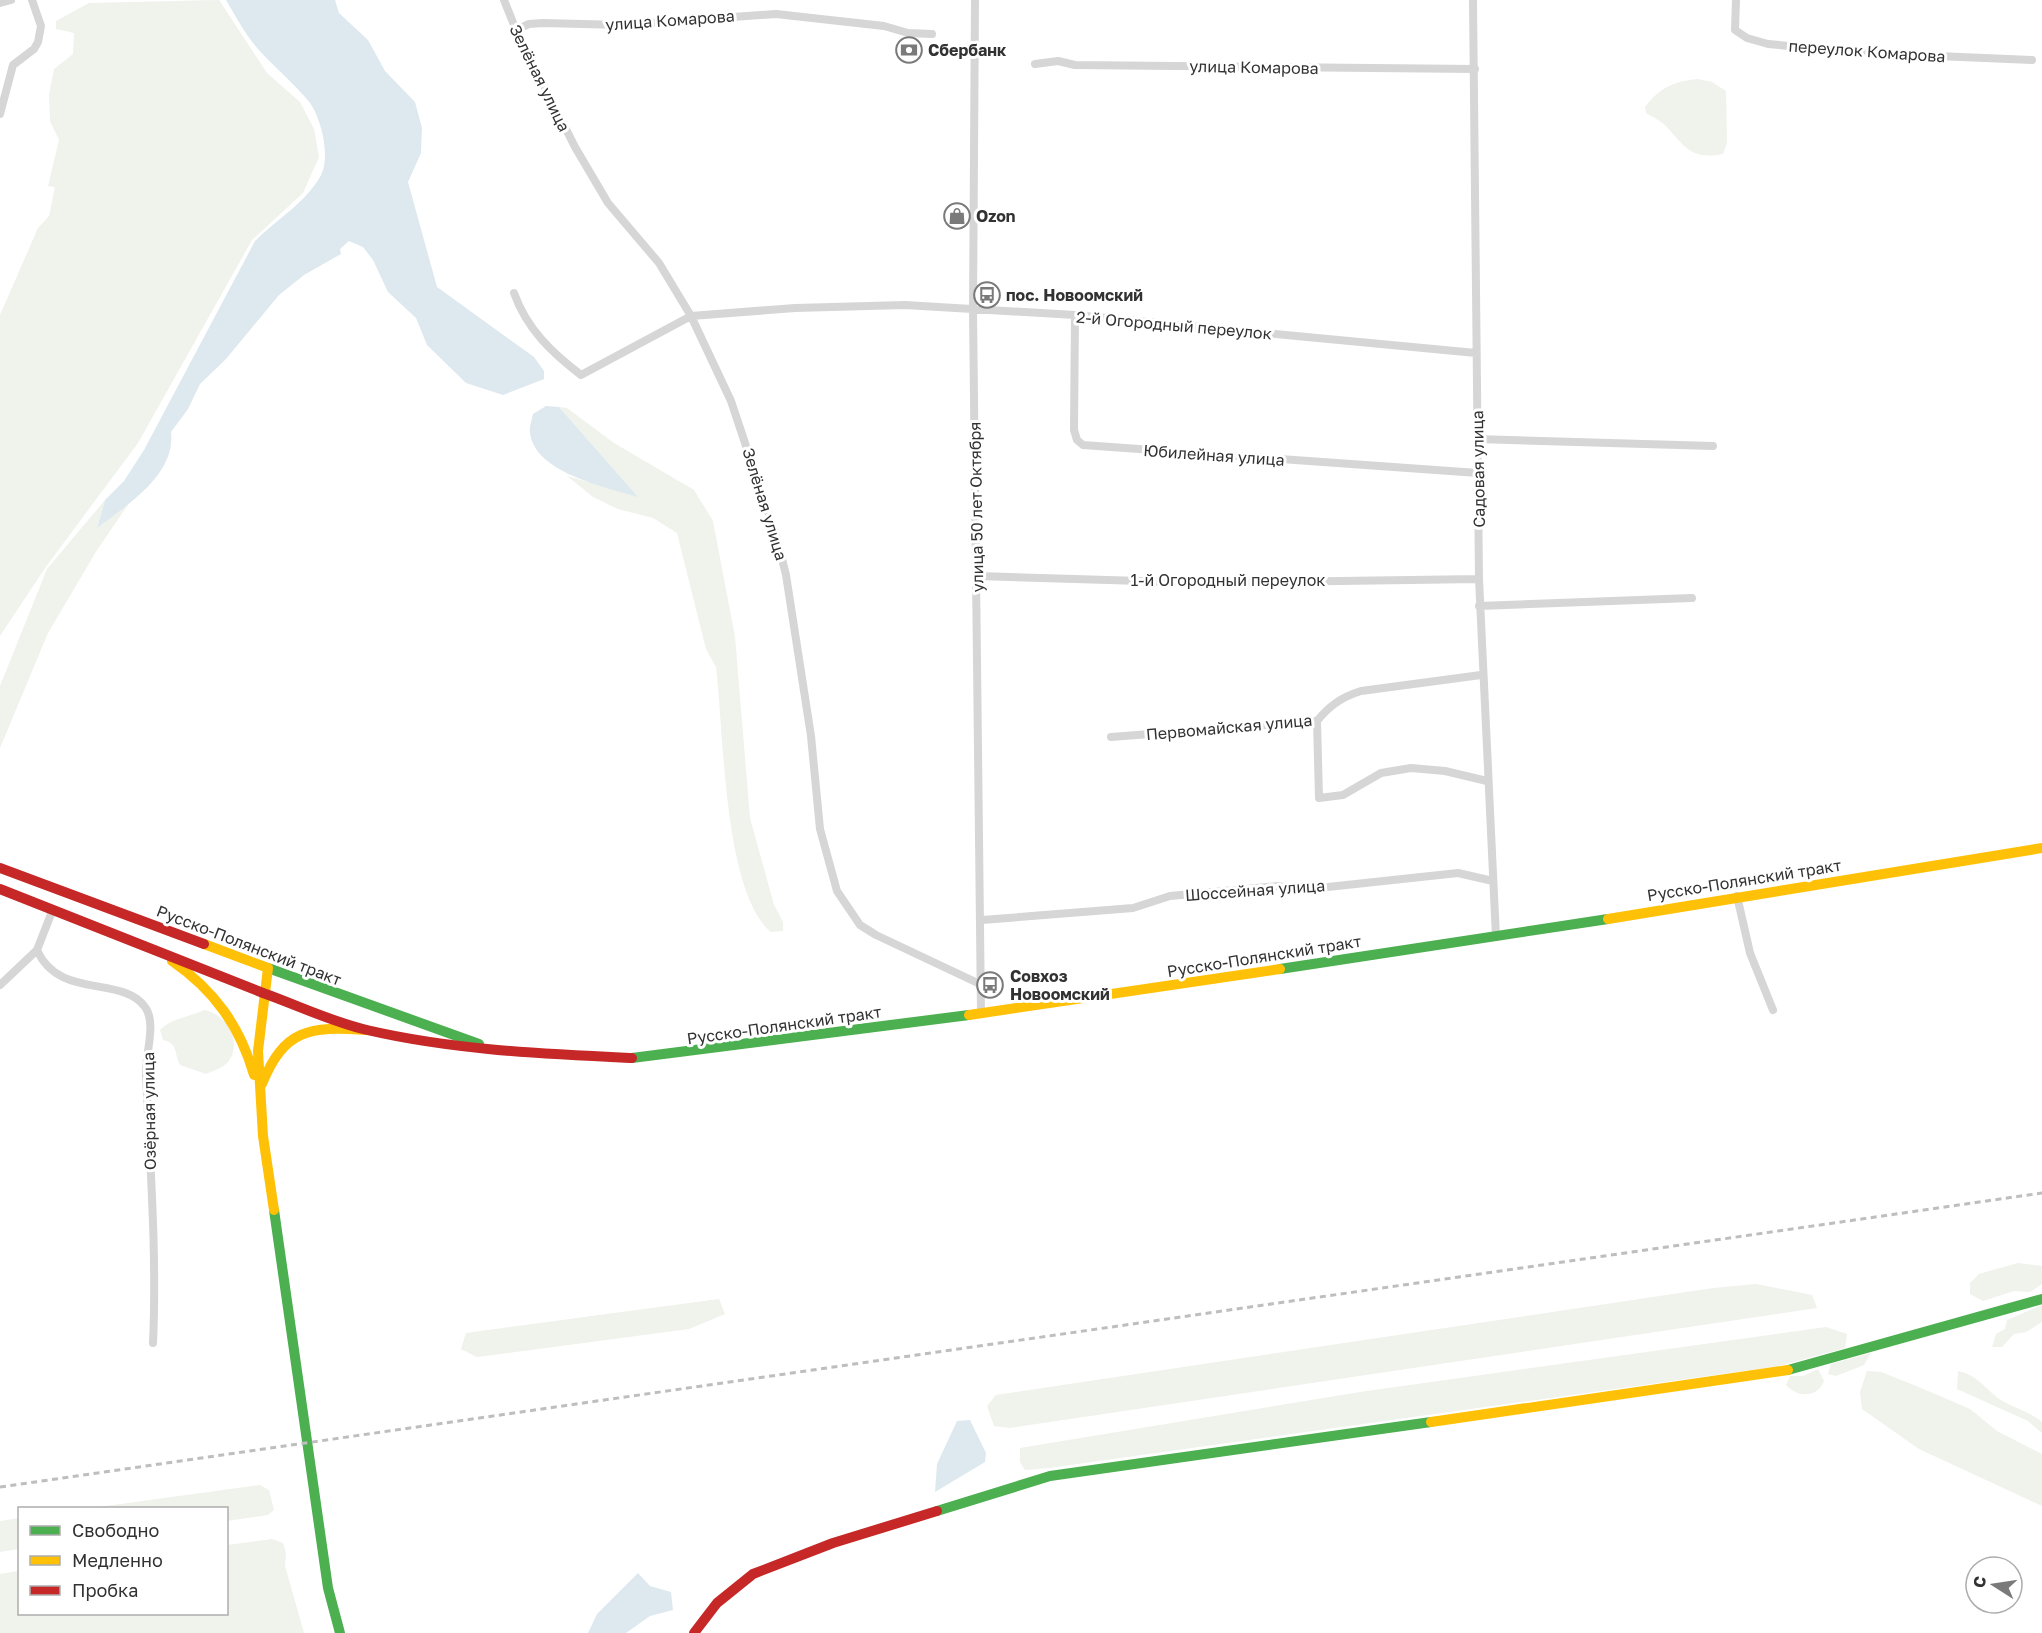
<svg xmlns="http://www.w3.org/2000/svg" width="2042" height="1633" font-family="'Golos Text',sans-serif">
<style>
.green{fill:#f0f2ec}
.water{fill:#dde9ef}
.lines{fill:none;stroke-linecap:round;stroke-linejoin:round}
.street{stroke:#d6d6d6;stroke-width:8}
.fast{stroke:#4caf50;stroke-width:10}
.slow{stroke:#ffc107;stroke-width:10}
.jam{stroke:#c62828;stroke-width:10}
.rail{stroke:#bebebe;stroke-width:3;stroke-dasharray:6 4.5;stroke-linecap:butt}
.labels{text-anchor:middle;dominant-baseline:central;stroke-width:6;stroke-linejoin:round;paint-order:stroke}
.street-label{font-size:16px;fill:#323232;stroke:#fff}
.poi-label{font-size:16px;font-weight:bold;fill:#323232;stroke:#fff;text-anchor:start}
</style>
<rect width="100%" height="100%" fill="#fff"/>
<path class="green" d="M 219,0 L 267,73 L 300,102 L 314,129 L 319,157 L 303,193 L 252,240 L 138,443 L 45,568 L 0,636 L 0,315 L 38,228 L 49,216 L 55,187 L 48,186 L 59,140 L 50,121 L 49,95 L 54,69 L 73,54 L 74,33 L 56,29 L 56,21 L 89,3 Z
M 1698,79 L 1712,82 L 1726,91 L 1727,143 L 1723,154 C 1691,160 1685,147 1666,126 C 1661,121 1653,117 1646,113 L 1645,107 C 1659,88 1675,81 1698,79 Z
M 559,407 L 567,408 L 614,443 L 694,490 L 713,521 L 735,637 L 750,818 L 774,905 L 783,922 L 783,931 L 771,932 C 723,892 724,730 716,667 L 706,649 L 677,533 L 653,518 L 618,509 L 593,497 L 567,476 L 637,496 Z
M 105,500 L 97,527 L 130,502 L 97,550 L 48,633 L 0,748 L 0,686 L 47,569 Z
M 205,1010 C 227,1015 244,1043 227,1063 C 222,1068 213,1071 206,1074 L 180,1065 C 174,1053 178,1043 163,1040 L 160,1030 C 172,1018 189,1017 205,1010 Z
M 2018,1263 L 2042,1266 L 2042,1284 L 2030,1292 L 2014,1291 L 1983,1301 L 1970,1294 L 1970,1283 L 1979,1274 Z
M 1756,1284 L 1812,1295 L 1817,1308 L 1010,1428 L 994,1426 L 987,1406 L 996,1395 L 1713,1288 Z
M 719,1299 L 725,1314 L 689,1329 L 477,1357 L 461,1349 L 466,1333 Z
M 2042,1305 L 2042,1322 L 2026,1332 L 2014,1334 L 2002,1347 L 1992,1347 L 1996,1334 L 2005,1329 L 2007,1320 Z
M 1826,1327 L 1847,1334 L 1845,1348 L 1779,1366 L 1049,1468 L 1025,1470 L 1020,1462 L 1020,1448 L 1360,1392 Z
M 1871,1353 L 1864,1365 L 1836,1376 L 1828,1374 L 1831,1364 Z
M 1818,1369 L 1824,1381 C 1817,1398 1798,1398 1786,1385 L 1790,1376 L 1803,1376 Z
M 1867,1371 L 1881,1372 L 1914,1385 L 1970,1409 L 1997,1431 L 2042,1454 L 2042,1506 L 1919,1449 L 1862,1409 L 1860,1392 Z
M 1958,1371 C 1979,1375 1987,1392 2004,1402 C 2017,1409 2030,1412 2042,1422 L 2042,1433 L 2028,1421 L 1957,1389 Z
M 260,1485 L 269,1490 L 274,1510 L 268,1515 L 227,1521 L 226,1508 L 91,1508 Z
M 19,1518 L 19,1549 L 0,1552 L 0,1521 Z
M 272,1539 L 283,1543 L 286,1553 L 285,1566 L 304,1633 L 0,1633 L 0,1574 L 19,1571 L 20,1614 L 226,1614 L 227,1545 Z"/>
<path class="water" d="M 226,0 L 335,0 L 339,13 L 368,40 L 385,71 L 415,102 L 422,128 L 421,153 L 408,182 L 437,287 L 534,357 L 544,371 L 544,379 L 503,395 L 466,383 L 427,345 L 416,318 L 388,292 L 373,260 L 363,247 L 349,241 L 340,249 L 341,254 L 304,275 L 279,295 L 226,359 L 200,384 L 188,409 L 171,432 C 176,475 127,505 97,528 L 105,500 L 124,481 L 144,450 L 255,241 C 277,219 304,204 320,177 C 331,159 322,120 310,103 C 293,81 267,62 250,39 C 241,27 234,13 226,0 Z
M 546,406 L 559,407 L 638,497 C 606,487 535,473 530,433 C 529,427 532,419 533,414 Z
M 970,1420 L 986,1453 L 985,1462 L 935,1492 L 937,1464 L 957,1421 Z
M 638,1573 L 650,1586 L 671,1592 L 673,1610 L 650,1616 L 626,1633 L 588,1633 L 597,1614 Z"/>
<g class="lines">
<path class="street" d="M 504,0 L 516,30 L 575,147 L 608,203 L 659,263 L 691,316 L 731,401 L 777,539 L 786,575 L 811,736 L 820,829 L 837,891 L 860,925 L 876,935 L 982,985
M 975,0 L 973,310 L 981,1013
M 1473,0 L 1479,579 L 1496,937
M 1736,0 L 1735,30 L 1747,38 L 1768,44 L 1866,53 L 2032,60
M 0,3 L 11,0
M 516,30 L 529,24 L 543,23 L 622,25 L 776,14 L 884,26 L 908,33 L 932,34
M 1035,64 L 1058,61 L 1075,65 L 1475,69
M 0,114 L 13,65 L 34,49 L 38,42 L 41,26 L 32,0
M 514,293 C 527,329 551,352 581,375 L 691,316 L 795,308 L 905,305 L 1075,315 L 1476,353
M 1075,315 L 1074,430 L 1077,440 L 1083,445 L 1478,473
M 1477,439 L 1713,446
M 978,576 L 1208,583 L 1479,579
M 1479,606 L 1692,598
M 1317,721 L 1319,798 L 1343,795 L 1381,773 L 1411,768 L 1445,771 L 1487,781
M 1111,737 L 1317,721 C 1330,705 1342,697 1361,691 L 1481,675
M 1737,896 L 1750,953 L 1773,1010
M 982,920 L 1133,908 L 1170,896 L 1278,886 L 1300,890 L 1458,873 L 1493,881
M 37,950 C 59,1000 122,975 145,1007 C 157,1023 145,1055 146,1074 C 150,1164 157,1254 153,1343
M 0,985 L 37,950 L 53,909"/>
<path class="fast" d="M 268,968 L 479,1044
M 1280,969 L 1608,919
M 632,1058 L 969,1015
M 274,1210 L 328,1588 L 340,1633
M 1788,1370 L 2042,1299
M 937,1511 L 1050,1476 L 1431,1422"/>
<path class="slow" d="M 1608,919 L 2042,848
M 204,944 L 268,968 L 258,1051 L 263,1136 L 274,1210
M 172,961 C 214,990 240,1026 254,1075
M 969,1015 L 1280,969
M 262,1084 C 284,1029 310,1026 365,1030
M 1431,1422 L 1788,1370"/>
<path class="jam" d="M 0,868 L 204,944
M 0,889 L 263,993
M 263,993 C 297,1005 332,1022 367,1030 C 453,1050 544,1054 632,1058
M 694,1633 L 717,1603 L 753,1574 L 833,1543 L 937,1511"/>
<path class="rail" d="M 0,1487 L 2042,1193"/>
</g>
<defs>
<g id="bank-ring" transform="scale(1.35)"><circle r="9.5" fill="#fff" stroke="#7a7a7a" stroke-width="1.5"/><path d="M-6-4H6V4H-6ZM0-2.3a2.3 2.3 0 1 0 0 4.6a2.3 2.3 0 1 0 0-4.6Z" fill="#7a7a7a"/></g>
<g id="shop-ring" transform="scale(1.35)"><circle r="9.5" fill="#fff" stroke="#7a7a7a" stroke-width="1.5"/><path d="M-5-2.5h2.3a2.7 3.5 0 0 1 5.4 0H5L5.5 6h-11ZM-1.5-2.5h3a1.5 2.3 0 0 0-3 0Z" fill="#7a7a7a"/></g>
<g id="bus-ring" transform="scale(1.35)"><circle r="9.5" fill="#fff" stroke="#7a7a7a" stroke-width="1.5"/><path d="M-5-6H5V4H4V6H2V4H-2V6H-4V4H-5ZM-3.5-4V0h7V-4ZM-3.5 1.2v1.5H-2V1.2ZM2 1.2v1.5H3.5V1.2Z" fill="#7a7a7a"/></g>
</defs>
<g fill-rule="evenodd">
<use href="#bank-ring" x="909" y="50"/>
<use href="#shop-ring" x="957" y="216"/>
<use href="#bus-ring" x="987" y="295"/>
<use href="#bus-ring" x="990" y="985"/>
</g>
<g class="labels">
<g class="street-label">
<text transform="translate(670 20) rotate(-4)">улица Комарова</text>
<text transform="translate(1867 51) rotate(4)">переулок Комарова</text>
<text transform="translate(1254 67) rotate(1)">улица Комарова</text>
<text transform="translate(540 78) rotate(64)">Зелёная улица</text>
<text transform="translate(1174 325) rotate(5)">2-й Огородный переулок</text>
<text transform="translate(1214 455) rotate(4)">Юбилейная улица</text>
<text transform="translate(1478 469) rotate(-91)">Садовая улица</text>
<text transform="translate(765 504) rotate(73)">Зелёная улица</text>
<text transform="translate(976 507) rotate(-91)">улица 50 лет Октября</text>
<text x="1228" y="580">1-й Огородный переулок</text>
<text transform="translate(1229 727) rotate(-5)">Первомайская улица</text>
<text transform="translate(1744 880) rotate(-9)">Русско-Полянский тракт</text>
<text transform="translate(1255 890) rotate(-4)">Шоссейная улица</text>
<text transform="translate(249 945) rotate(21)">Русско-Полянский тракт</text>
<text transform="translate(1264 956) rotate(-9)">Русско-Полянский тракт</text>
<text transform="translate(784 1025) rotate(-8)">Русско-Полянский тракт</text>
<text transform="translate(149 1111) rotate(-91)">Озёрная улица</text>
</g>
<g class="poi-label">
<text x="928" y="50">Сбербанк</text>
<text x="976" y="216">Ozon</text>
<text x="1006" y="295">пос. Новоомский</text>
<text x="1010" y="976">Совхоз<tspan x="1010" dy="18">Новоомский</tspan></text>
</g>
</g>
<rect x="18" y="1507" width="210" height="108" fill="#ffffff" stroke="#adadad" stroke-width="1.5"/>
<rect x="30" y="1526" width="30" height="9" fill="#4caf50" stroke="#adadad" stroke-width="1.5"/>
<text x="72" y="1537" font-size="18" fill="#323232">Свободно</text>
<rect x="30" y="1556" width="30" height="9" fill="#ffc107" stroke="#adadad" stroke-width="1.5"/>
<text x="72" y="1567" font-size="18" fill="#323232">Медленно</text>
<rect x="30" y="1586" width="30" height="9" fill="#c62828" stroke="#adadad" stroke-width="1.5"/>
<text x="72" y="1597" font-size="18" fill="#323232">Пробка</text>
<g transform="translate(1994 1585) rotate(282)"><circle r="28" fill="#ffffff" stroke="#adadad" stroke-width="1.5"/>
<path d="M0-4.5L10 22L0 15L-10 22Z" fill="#7a7a7a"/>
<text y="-9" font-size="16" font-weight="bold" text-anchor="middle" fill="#323232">С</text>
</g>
</svg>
